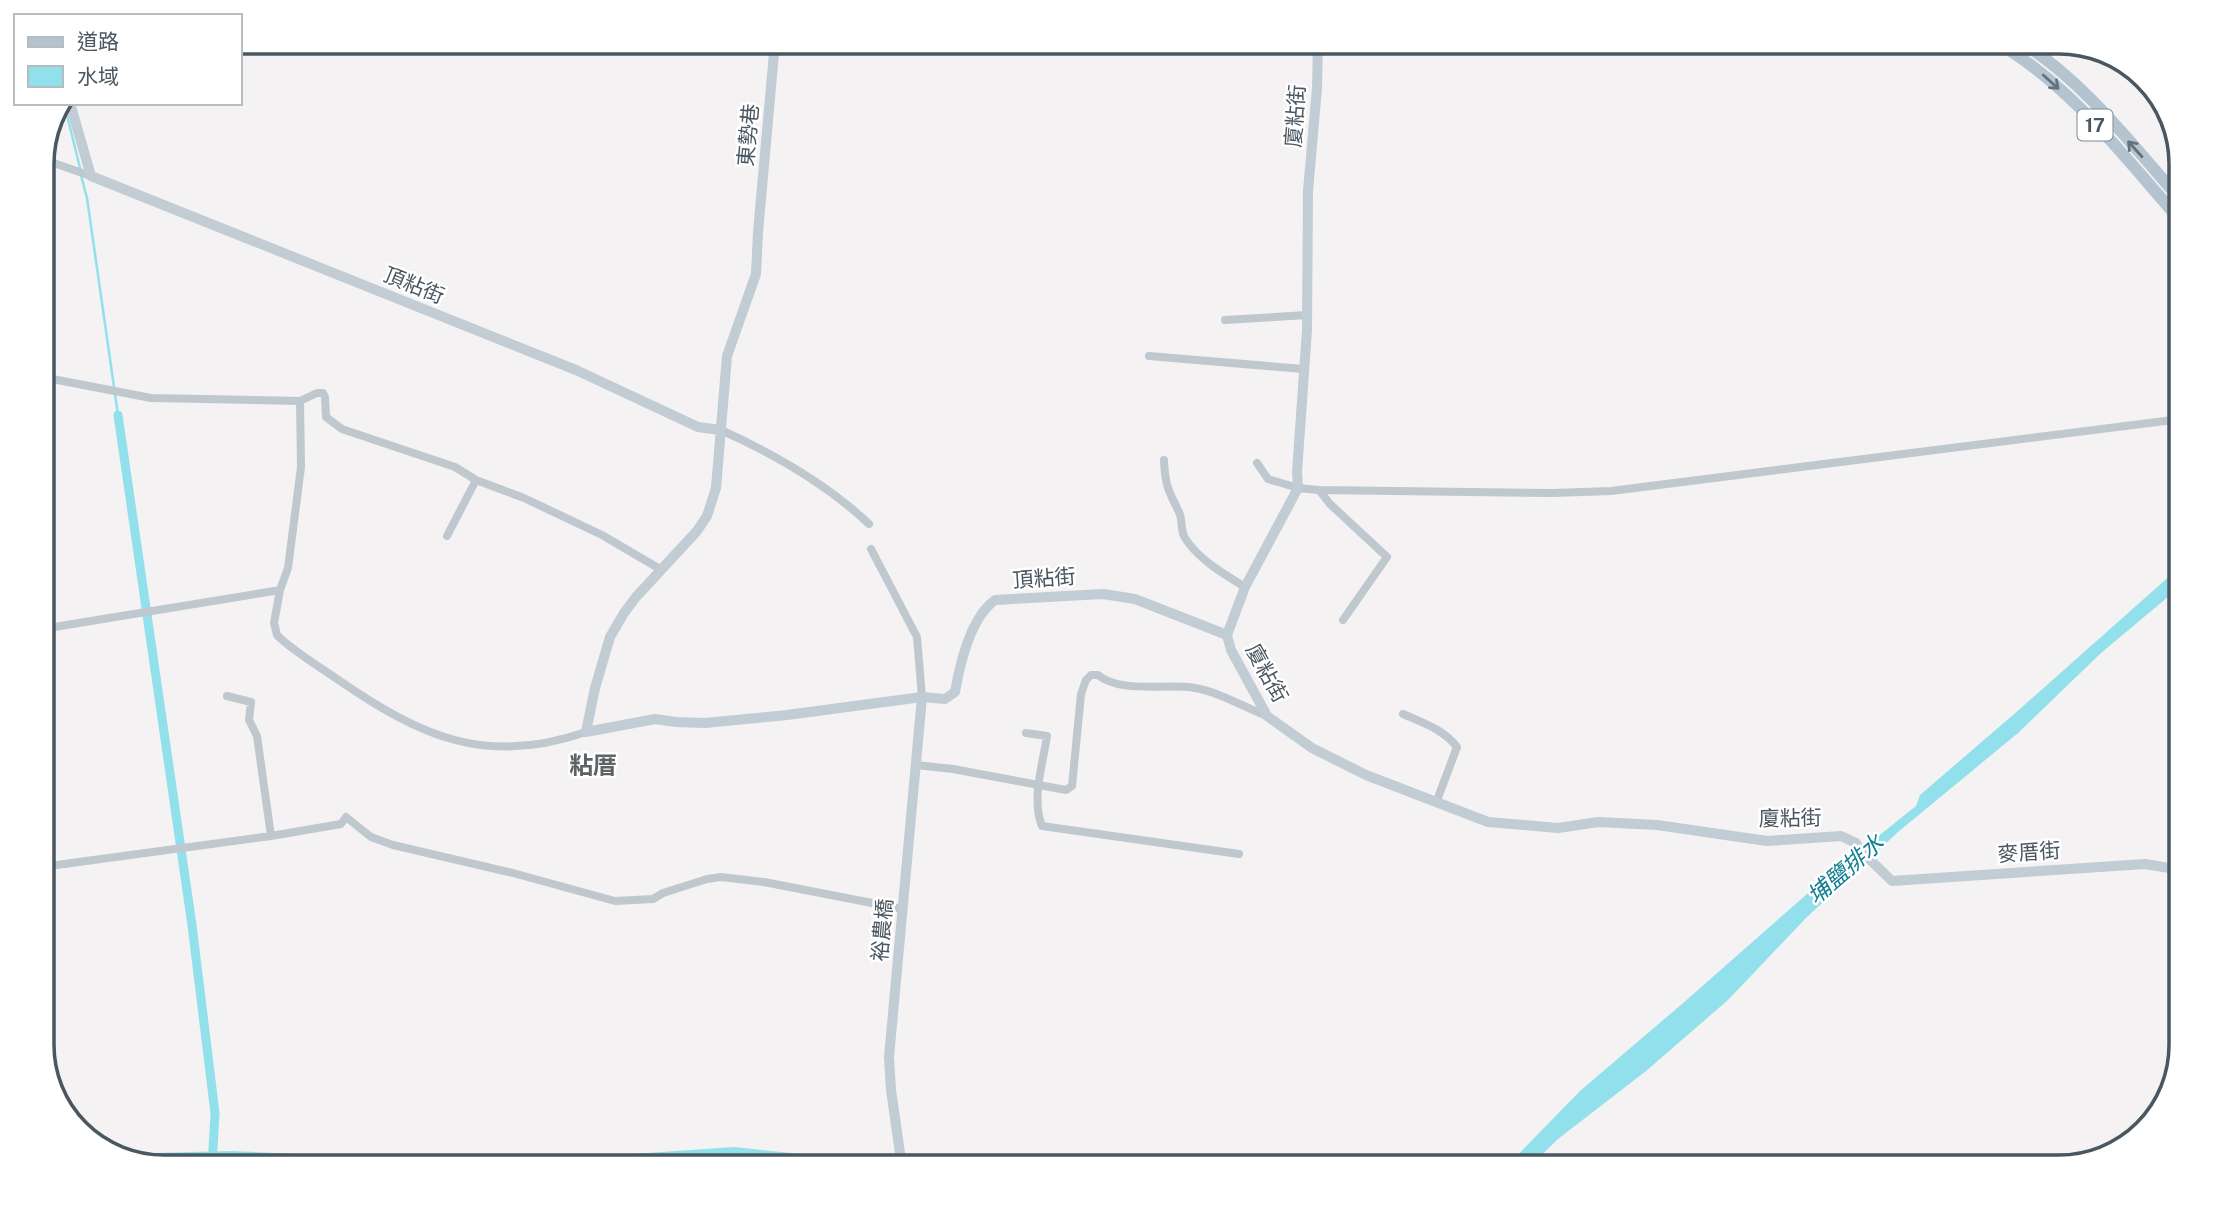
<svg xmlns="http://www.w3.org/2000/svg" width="2223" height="1209" font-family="'Public Sans','Noto Sans TC',sans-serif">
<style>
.water{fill:#92e0eb}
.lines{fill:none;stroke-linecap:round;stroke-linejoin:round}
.stream{stroke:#92e0eb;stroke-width:2.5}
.canal{stroke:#92e0eb;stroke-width:9}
.street{stroke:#bec8ce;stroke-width:8}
.secondary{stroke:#c1ccd5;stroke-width:10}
.primary{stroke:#b3c4d0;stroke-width:12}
.oneway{stroke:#64727c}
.labels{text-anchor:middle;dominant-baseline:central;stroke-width:5;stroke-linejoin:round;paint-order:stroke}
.shield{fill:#fff;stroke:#808990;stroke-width:2}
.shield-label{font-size:19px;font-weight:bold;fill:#4a5760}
.street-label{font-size:21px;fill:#4a5760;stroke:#fff}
.water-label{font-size:23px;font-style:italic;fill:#107e8e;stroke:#fff}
.quarter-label{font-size:24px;font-weight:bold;fill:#5f6367;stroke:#fff}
.rim{fill:none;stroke:#4a5760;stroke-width:3.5}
</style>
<rect width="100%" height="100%" fill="#f4f2f2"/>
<path class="water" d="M 2181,566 L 2181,586 L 2101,653 L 2018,733 L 1898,832 L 1806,918 L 1728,1000 L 1646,1071 L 1558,1139 L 1529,1167 L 1506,1167 L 1580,1091 L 1682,1004 L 1816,886 L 1916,806 L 1920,795 L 2013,715 Z
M 734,1147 L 923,1167 L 164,1167 L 110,1154 L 232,1151 L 502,1163 Z"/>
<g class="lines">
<path class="stream" d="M 65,107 L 80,168
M 81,175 L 87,198 L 118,415"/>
<path class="canal" d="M 118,415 L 192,925 L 215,1113 L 212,1167"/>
<path class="street" d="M 42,159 L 91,176
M 1225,320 L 1307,315
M 1149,356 L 1303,369
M 42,377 L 151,398 L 300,401 L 317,393 L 323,393 L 325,397 L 326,417 L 342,429 L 455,467 L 476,480 L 524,498 L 602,535 L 660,569
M 300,401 L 301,467 L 288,568 L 280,590 L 274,623 L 277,635 C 290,649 320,667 337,679 C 420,736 485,767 586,732
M 721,430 C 774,454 827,484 869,524
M 1164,460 C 1165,485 1168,490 1179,512 C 1183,520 1180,530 1185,538 C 1199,560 1224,574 1245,587
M 1257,463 L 1268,479 L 1298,488 L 1319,490 L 1553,493 L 1611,491 L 2181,419
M 1319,490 L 1330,504 L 1387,557 L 1343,620
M 447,536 L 476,480
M 871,549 L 917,637 L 922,697
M 42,629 L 280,590
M 227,696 L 251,702 L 249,720 L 257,736 L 271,836
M 1403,714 C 1423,723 1443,729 1457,747 L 1436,803
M 1026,733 L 1047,736 C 1043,763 1031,800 1042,826 L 1239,854
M 916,765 L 953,769 L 1066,790 L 1072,786 L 1081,694 L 1086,680 L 1091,675 L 1098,675 C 1121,694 1167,683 1195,688 C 1219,692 1244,707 1267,716
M 42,867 L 271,836 L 341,824 L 346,817 L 371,837 L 393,845 L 513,873 L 615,901 L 653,899 L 663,893 L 707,879 L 721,877 L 764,882 L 903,909"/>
<path class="secondary" d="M 775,42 L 758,232 L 756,274 L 727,356 L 716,488 L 707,516 L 697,531 L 636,597 L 624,613 L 610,637 L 595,688 L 586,732 L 655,719 L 676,722 L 705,723 L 787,715 L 922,697 L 945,699 L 955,692 C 960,663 970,618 995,600 L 1103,594 L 1135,599 L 1227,635
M 1318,42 L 1317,88 L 1308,191 L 1307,330 L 1297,472 L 1298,488 L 1245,587 L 1227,635 L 1231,650 L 1267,716 L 1312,748 L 1366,775 L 1488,822 L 1558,828 L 1598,822 L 1657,825 L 1767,841 L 1841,836 L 1856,843 L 1860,850 L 1892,881 L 2145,864 L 2181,870
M 70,103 L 91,176 L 576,370 L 698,427 L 721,430
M 902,1167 L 891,1090 L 889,1057 L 922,697"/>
<path class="primary" d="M 1996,42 C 2070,84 2125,158 2181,221
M 2021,42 C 2084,81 2132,145 2181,200"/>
</g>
<defs><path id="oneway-shaft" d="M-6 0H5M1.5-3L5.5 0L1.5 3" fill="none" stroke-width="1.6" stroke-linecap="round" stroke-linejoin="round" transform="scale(1.75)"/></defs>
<g class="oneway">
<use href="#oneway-shaft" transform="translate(2051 82) rotate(42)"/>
<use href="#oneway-shaft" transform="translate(2135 149) rotate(-132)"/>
</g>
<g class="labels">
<rect class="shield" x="2077.5" y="109.5" width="35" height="31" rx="5"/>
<g class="shield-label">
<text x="2095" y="125">17</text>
</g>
<g class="street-label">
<text transform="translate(1295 116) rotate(-86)">廈粘街</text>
<text transform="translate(748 135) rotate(-85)">東勢巷</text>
<text transform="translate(414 285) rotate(22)">頂粘街</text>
<text transform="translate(1044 578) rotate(-4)">頂粘街</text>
<text transform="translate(1267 673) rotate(61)">廈粘街</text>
<text transform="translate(1790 818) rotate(-1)">廈粘街</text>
<text transform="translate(2029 852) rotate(-4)">麥厝街</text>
<text transform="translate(882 930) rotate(-85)">裕農橋</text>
</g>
<g class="water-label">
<text transform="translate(1845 869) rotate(-41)">埔鹽排水</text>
</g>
<g class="quarter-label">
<text x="593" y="765">粘厝</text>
</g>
</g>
<path d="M0 0H2223V1209H0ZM164 54H2059A110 110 0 0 1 2169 164V1045A110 110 0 0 1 2059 1155H164A110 110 0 0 1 54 1045V164A110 110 0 0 1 164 54Z" fill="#fff" fill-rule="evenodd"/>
<path class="rim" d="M164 54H2059A110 110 0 0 1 2169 164V1045A110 110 0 0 1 2059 1155H164A110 110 0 0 1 54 1045V164A110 110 0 0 1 164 54Z"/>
<rect x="14" y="14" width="228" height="91" fill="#ffffff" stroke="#b7bcbf" stroke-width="2"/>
<rect x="28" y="37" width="35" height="10" fill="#b3c4d0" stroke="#b7bcbf" stroke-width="2"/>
<text x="77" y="49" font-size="21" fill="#4a5760">道路</text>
<rect x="28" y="66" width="35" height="21" fill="#92e0eb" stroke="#b7bcbf" stroke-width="2"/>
<text x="77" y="84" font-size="21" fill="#4a5760">水域</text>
</svg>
